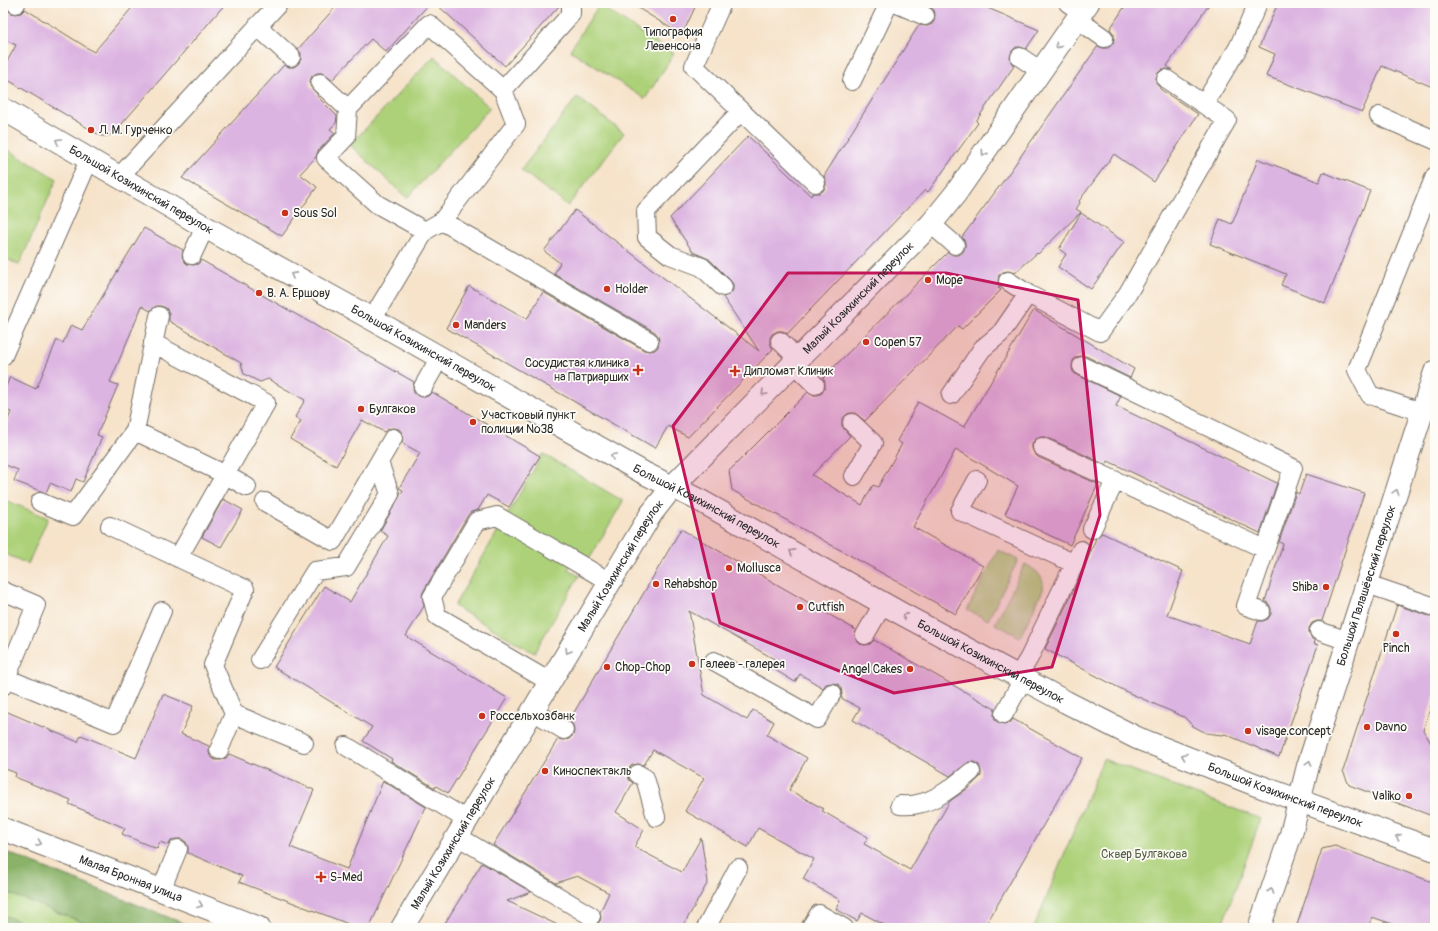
<svg xmlns="http://www.w3.org/2000/svg" width="1438" height="931" font-family="Pangolin,sans-serif">
<style>
.green{fill:#add179;stroke:#6c7e52}
.forest{fill:#8ab369;stroke:#5a6f4a}
.building{fill:#dcb4e1;fill-rule:evenodd}
.lines{fill:none;stroke-linecap:round;stroke-linejoin:round}
.lane-casing{stroke:#726b63;stroke-width:20}
.street-casing{stroke:#726b63;stroke-width:24}
.lane{stroke:#fff;stroke-width:18}
.street{stroke:#fff;stroke-width:22}
.oneway{stroke:#a0a0a0}
.marked{fill:#c2185b;fill-opacity:0.2;stroke:#c2185b;stroke-width:3;stroke-linejoin:round}
.poi-dot{fill:#c8321e;stroke:#fdfcf7;stroke-width:1.5}
.labels{text-anchor:middle;dominant-baseline:central;stroke-width:3.5;stroke-linejoin:round;paint-order:stroke}
.poi-label{font-size:12px;fill:#2b2b2b;stroke:#fdfcf7;text-anchor:start}
.street-label{font-size:12px;fill:#2b2b2b;stroke:#fdfcf7}
.park-label{font-size:12px;fill:#525d42;stroke:#fdfcf7}
</style>
<rect width="100%" height="100%" fill="#fdfcf7"/>
<filter id="ink" filterUnits="userSpaceOnUse"><feTurbulence type="fractalNoise" baseFrequency=".025" numOctaves="2"/><feDisplacementMap in="SourceGraphic" scale="8" xChannelSelector="R" yChannelSelector="G"/><feConvolveMatrix kernelMatrix="1 2 1 2 8 2 1 2 1" color-interpolation-filters="sRGB"/></filter>
<filter id="wash" filterUnits="userSpaceOnUse"><feTurbulence type="fractalNoise" baseFrequency=".012" numOctaves="4" result="noise"/><feDisplacementMap in="SourceGraphic" scale="16" xChannelSelector="R" yChannelSelector="G"/><feGaussianBlur stdDeviation="0.9" result="paint"/><feColorMatrix in="noise" values="0 0 0 0 0 0 0 0 0 0 0 0 0 0 0 0 0 1.4 0 .05"/><feComposite in="paint" operator="in"/></filter>
<g filter="url(#wash)">
<rect width="100%" height="100%" fill="#f6e3ca"/>
<path class="green" d="M 599,5 L 674,54 L 645,99 L 570,50 Z
M 434,56 L 490,108 L 407,198 L 350,145 Z
M 577,97 L 624,133 L 568,206 L 521,170 Z
M 3,147 L 57,179 L 19,265 L 3,257 Z
M 543,454 L 623,501 L 590,558 L 579,552 L 568,569 L 579,576 L 534,653 L 454,606 Z
M 3,499 L 48,518 L 28,564 L 3,553 Z
M 998,550 L 1018,560 L 988,620 L 967,610 Z
M 1025,564 C 1036,570 1045,577 1043,590 L 1020,637 L 995,624 Z
M 1103,759 L 1261,819 L 1221,928 L 1034,928 Z
M 3,851 L 195,928 L 3,928 Z"/>
<path class="forest" d="M 3,852 L 3,851 L 195,928 L 97,928 L 3,891 Z
M 3,915 L 37,928 L 3,928 Z"/>
<g id="blocks">
<path class="building" d="M 3,3 L 6,3 L 7,9 L 11,13 L 16,14 L 21,13 L 25,9 L 94,52 L 136,3 L 226,3 L 115,132 L 108,136 L 101,136 L 3,77 L 3,69 L 16,45 L 3,39 Z
M 339,3 L 430,3 L 386,52 L 371,39 L 332,80 L 322,73 L 317,73 L 312,76 L 310,81 L 310,86 L 318,95 L 317,96 L 337,116 L 336,123 L 330,129 L 335,133 L 318,151 L 316,157 L 300,174 L 317,187 L 282,236 L 182,178 L 284,65 L 289,67 L 294,67 L 298,64 L 301,59 L 301,53 L 298,49 Z
M 435,3 L 560,3 L 560,5 L 505,66 Z
M 630,3 L 697,3 L 682,35 Z
M 933,3 L 976,3 L 1039,30 L 1026,49 L 1020,47 L 1016,47 L 1012,51 L 1010,57 L 1011,62 L 1014,66 L 976,121 L 978,123 L 928,192 L 925,190 L 787,334 L 783,331 L 778,331 L 772,334 L 770,338 L 770,343 L 773,349 L 688,437 L 668,426 L 655,448 L 446,328 L 469,286 L 527,319 L 543,292 L 644,350 L 649,351 L 655,350 L 658,347 L 659,341 L 658,336 L 655,332 L 554,274 L 560,263 L 544,251 L 575,210 L 759,351 L 723,297 L 730,294 L 733,290 L 733,284 L 730,280 L 709,259 L 693,252 L 670,218 L 748,136 L 811,196 L 813,193 L 819,193 L 823,191 L 826,185 L 826,180 L 824,176 L 919,25 L 927,26 L 932,24 L 934,21 L 935,14 L 934,10 L 930,7 Z
M 1127,3 L 1210,3 L 1167,66 L 1172,70 L 1167,69 L 1162,69 L 1158,73 L 1156,78 L 1156,83 L 1160,88 L 1160,89 L 1198,114 L 1154,182 L 1114,154 L 1079,201 L 1080,203 L 1076,209 L 1081,212 L 1038,254 L 1037,253 L 1015,273 L 1008,271 L 1003,272 L 999,275 L 998,281 L 1000,287 L 998,288 L 1001,290 L 962,329 L 958,326 L 865,421 L 855,413 L 849,413 L 845,416 L 842,420 L 842,426 L 850,436 L 812,475 L 862,505 L 873,485 L 878,487 L 902,444 L 897,441 L 918,402 L 964,427 L 1034,310 L 1134,369 L 1130,378 L 1086,356 L 1082,356 L 1076,357 L 1073,361 L 1072,367 L 1073,372 L 1077,375 L 1121,396 L 1116,406 L 1277,483 L 1260,533 L 1108,461 L 1106,465 L 1046,437 L 1041,437 L 1036,439 L 1032,443 L 1032,448 L 1034,453 L 1038,457 L 1098,484 L 1070,545 L 1005,514 L 1018,486 L 956,449 L 913,527 L 983,566 L 956,614 L 732,490 L 729,471 L 808,392 L 813,395 L 818,395 L 822,393 L 825,387 L 825,382 L 823,378 L 948,252 L 953,255 L 959,255 L 963,252 L 965,247 L 965,242 L 962,237 L 1004,180 L 1098,46 L 1103,48 L 1108,48 L 1113,44 L 1114,39 L 1114,34 L 1110,29 Z
M 1278,3 L 1435,3 L 1435,88 L 1382,66 L 1362,112 L 1266,76 L 1275,54 L 1259,47 Z
M 1258,159 L 1319,182 L 1323,172 L 1370,191 L 1325,303 L 1281,285 L 1286,274 L 1210,244 L 1220,219 L 1232,224 Z
M 1081,213 L 1124,242 L 1091,289 L 1058,267 L 1066,254 L 1059,249 Z
M 144,228 L 183,250 L 182,256 L 184,261 L 187,264 L 193,265 L 198,264 L 201,260 L 414,382 L 413,387 L 414,393 L 418,396 L 423,397 L 428,396 L 432,392 L 540,456 L 509,507 L 487,495 L 478,510 L 471,512 L 468,515 L 423,592 L 422,596 L 424,606 L 406,636 L 507,698 L 448,793 L 436,786 L 435,788 L 391,761 L 392,759 L 363,741 L 372,727 L 274,667 L 324,586 L 350,602 L 388,536 L 380,531 L 403,490 L 399,488 L 420,453 L 402,443 L 403,438 L 402,433 L 399,429 L 393,428 L 387,429 L 384,432 L 362,420 L 336,466 L 290,439 L 301,421 L 295,417 L 305,400 L 268,379 L 260,382 L 244,374 L 241,363 L 169,321 L 169,313 L 166,308 L 161,306 L 156,306 L 150,311 L 142,306 L 110,382 L 118,385 L 97,435 L 102,437 L 83,482 L 76,479 L 71,492 L 50,483 L 46,493 L 14,481 L 18,470 L 3,464 L 3,432 L 11,412 L 3,409 L 3,393 L 10,377 L 36,389 L 57,340 L 63,343 L 71,325 L 82,330 Z
M 1306,474 L 1364,493 L 1322,621 L 1317,621 L 1312,623 L 1309,628 L 1309,633 L 1311,638 L 1315,641 L 1314,644 L 1318,645 L 1279,757 L 1225,734 L 1222,735 L 1206,733 L 1193,726 L 1184,717 L 1127,692 L 1045,649 L 1084,569 L 1096,538 L 1102,533 L 1183,571 L 1167,615 L 1250,644 L 1258,621 L 1263,621 L 1268,619 L 1271,614 L 1271,609 L 1269,604 L 1265,601 L 1283,544 L 1279,542 L 1296,492 L 1299,494 Z
M 223,499 L 243,510 L 221,547 L 202,537 Z
M 681,529 L 856,630 L 855,635 L 856,640 L 860,644 L 865,645 L 870,644 L 874,640 L 995,709 L 994,715 L 995,720 L 999,723 L 1005,724 L 1010,723 L 1013,719 L 1082,758 L 984,928 L 890,928 L 862,913 L 857,921 L 836,909 L 840,900 L 803,879 L 814,859 L 758,828 L 748,847 L 685,811 L 704,778 L 653,750 L 644,765 L 638,764 L 632,765 L 629,768 L 628,774 L 629,780 L 633,783 L 616,812 L 644,830 L 634,847 L 682,872 L 701,838 L 708,882 L 682,928 L 593,928 L 600,921 L 601,917 L 600,912 L 609,893 L 577,876 L 556,883 L 493,845 L 558,739 L 563,740 L 569,739 L 573,735 L 574,731 L 573,725 L 569,721 ZM 689,611 L 776,660 L 772,668 L 795,682 L 800,674 L 823,688 L 826,684 L 832,683 L 838,684 L 841,688 L 842,693 L 841,698 L 860,708 L 853,720 L 950,776 L 969,762 L 974,762 L 979,765 L 981,771 L 981,776 L 970,787 L 950,801 L 910,870 L 864,844 L 868,837 L 822,811 L 824,809 L 789,790 L 807,758 L 767,735 L 774,722 L 753,710 L 747,720 L 704,695 Z
M 1397,605 L 1435,618 L 1435,694 L 1423,730 L 1435,750 L 1435,817 L 1349,785 L 1343,771 Z
M 163,694 L 193,706 L 181,734 L 209,746 L 209,752 L 210,756 L 215,760 L 221,760 L 226,758 L 229,754 L 314,790 L 290,847 L 347,869 L 383,781 L 426,807 L 369,928 L 359,928 L 239,882 L 242,876 L 188,853 L 188,847 L 186,842 L 182,839 L 176,839 L 172,840 L 168,845 L 160,842 L 157,849 L 122,834 L 125,828 L 69,804 L 71,800 L 15,777 L 16,773 L 3,768 L 3,710 L 78,742 L 81,735 L 136,758 Z
M 1335,846 L 1435,883 L 1435,928 L 1404,928 L 1372,917 L 1368,928 L 1296,928 L 1322,849 Z
M 482,863 L 531,892 L 507,901 L 564,928 L 442,928 Z"/>
</g>
</g>
<g filter="url(#ink)">
<use href="#blocks" fill-opacity="0" stroke="#726b63" stroke-width="1"/>
<g class="lines">
<g class="lane-casing">
<path id="lane" d="M 722,3 L 694,66 L 816,183
M 895,3 L 925,16
M 1068,3 L 1082,12
M 16,4 L 16,3
M 1077,19 L 1104,38
M 257,26 L 291,57
M 1020,57 L 1041,71
M 852,81 L 889,3
M 320,83 L 348,109 L 429,24 L 503,90
M 1204,104 L 1238,48 L 1258,3
M 348,109 L 346,137 L 326,158 L 377,204 L 425,231
M 1379,116 L 1435,140
M 119,177 L 279,3
M 442,221 L 649,341
M 931,224 L 955,245
M 192,255 L 205,227
M 1008,281 L 1028,294 L 1100,332 L 1128,293 L 1227,120 L 1166,79
M 723,287 L 702,267 L 670,255 L 647,237 L 646,211 L 741,111
M 372,319 L 425,231 L 442,221 L 516,124 L 503,90 L 571,14 L 571,3
M 780,341 L 798,359
M 153,343 L 266,403 L 178,558
M 3,356 L 89,160
M 794,364 L 815,385
M 1082,366 L 1293,468 L 1246,606 L 1261,611
M 423,387 L 440,357
M 951,395 L 982,349 L 1001,333 L 1028,294
M 1422,412 L 1370,395 L 1357,370 L 1435,176
M 852,423 L 873,443 L 854,476
M 135,431 L 224,474 L 247,487
M 1042,447 L 1265,549
M 977,480 L 960,511 L 1075,564
M 40,502 L 73,516 L 135,431 L 159,316
M 265,502 L 333,541 L 393,438
M 110,526 L 245,589 L 213,665 L 234,714 L 219,750
M 1092,529 L 1115,481
M 1367,584 L 1435,607
M 3,591 L 36,605 L 3,686
M 1319,631 L 1348,641
M 865,635 L 883,604
M 260,660 L 315,571 L 346,567 L 390,494 L 379,462
M 714,661 L 817,719 L 832,693
M 1018,676 L 1029,658 L 1081,550
M 6,678 L 114,723 L 162,611
M 550,682 L 437,616 L 432,597 L 477,521 L 497,516 L 610,582
M 533,711 L 564,730
M 234,714 L 304,743
M 1004,714 L 1023,679
M 346,746 L 467,820
M 638,774 L 645,778 L 656,817
M 900,805 C 928,808 951,789 971,772
M 457,836 L 591,916
M 161,890 L 178,849
M 706,928 L 738,868
M 810,928 L 819,914 L 844,928"/>
</g>
<g class="street-casing">
<g id="street">
<path id="s1" d="M 3,109 L 205,227 L 372,319 L 644,473 L 699,500 L 902,614 L 1066,702 L 1137,738 L 1259,786 L 1435,850"/>
<path id="s2" d="M 3,829 L 259,928"/>
<path id="s3" d="M 402,928 L 651,514 L 673,486 L 931,224 L 956,193 L 1088,3"/>
<path id="s4" d="M 1259,928 L 1291,834 L 1308,766 L 1435,372"/>
</g>
</g>
<use href="#lane" class="lane"/>
<use href="#street" class="street"/>
</g>
<defs><path id="oneway-chevron" d="M-2-3.5L2.5 0L-2 3.5" fill="none" stroke-width="1.6" stroke-linecap="round" stroke-linejoin="round"/></defs>
<g class="oneway">
<use href="#oneway-chevron" transform="translate(1058 46) rotate(125)"/>
<use href="#oneway-chevron" transform="translate(58 141) rotate(-150)"/>
<use href="#oneway-chevron" transform="translate(984 153) rotate(125)"/>
<use href="#oneway-chevron" transform="translate(293 275) rotate(-151)"/>
<use href="#oneway-chevron" transform="translate(764 393) rotate(135)"/>
<use href="#oneway-chevron" transform="translate(613 456) rotate(-150)"/>
<use href="#oneway-chevron" transform="translate(1396 492) rotate(-72)"/>
<use href="#oneway-chevron" transform="translate(792 552) rotate(-151)"/>
<use href="#oneway-chevron" transform="translate(905 616) rotate(-152)"/>
<use href="#oneway-chevron" transform="translate(568 651) rotate(121)"/>
<use href="#oneway-chevron" transform="translate(1184 756) rotate(-159)"/>
<use href="#oneway-chevron" transform="translate(1309 763) rotate(-73)"/>
<use href="#oneway-chevron" transform="translate(1398 837) rotate(-160)"/>
<use href="#oneway-chevron" transform="translate(39 843) rotate(21)"/>
<use href="#oneway-chevron" transform="translate(1271 891) rotate(-71)"/>
<use href="#oneway-chevron" transform="translate(200 905) rotate(21)"/>
</g>
</g>
<path class="marked" d="M 788,273 L 946,273 L 1078,300 L 1100,515 L 1052,667 L 894,693 L 720,623 L 673,426 Z"/>
<g class="poi-dot">
<circle cx="673" cy="19" r="4"/>
<circle cx="91" cy="130" r="4"/>
<circle cx="285" cy="213" r="4"/>
<circle cx="928" cy="280" r="4"/>
<circle cx="607" cy="289" r="4"/>
<circle cx="259" cy="293" r="4"/>
<circle cx="456" cy="325" r="4"/>
<circle cx="866" cy="342" r="4"/>
<path d="M636 364h4v4h4v4h-4v4h-4v-4h-4v-4h4z"/>
<path d="M733 365h4v4h4v4h-4v4h-4v-4h-4v-4h4z"/>
<circle cx="361" cy="409" r="4"/>
<circle cx="473" cy="422" r="4"/>
<circle cx="729" cy="568" r="4"/>
<circle cx="656" cy="584" r="4"/>
<circle cx="1326" cy="587" r="4"/>
<circle cx="800" cy="607" r="4"/>
<circle cx="1396" cy="634" r="4"/>
<circle cx="692" cy="664" r="4"/>
<circle cx="607" cy="667" r="4"/>
<circle cx="910" cy="669" r="4"/>
<circle cx="482" cy="716" r="4"/>
<circle cx="1367" cy="727" r="4"/>
<circle cx="1248" cy="731" r="4"/>
<circle cx="545" cy="771" r="4"/>
<circle cx="1409" cy="796" r="4"/>
<path d="M319 871h4v4h4v4h-4v4h-4v-4h-4v-4h4z"/>
</g>
<g class="labels">
<g class="poi-label">
<text x="673" y="32" text-anchor="middle">Типография<tspan x="673" dy="14">Левенсона</tspan></text>
<text x="99" y="130">Л. М. Гурченко</text>
<text x="293" y="213">Sous Sol</text>
<text x="936" y="280">Море</text>
<text x="615" y="289">Holder</text>
<text x="267" y="293">В. А. Ершову</text>
<text x="464" y="325">Manders</text>
<text x="874" y="342">Copen 57</text>
<text x="629" y="363" text-anchor="end">Сосудистая клиника<tspan x="629" dy="14">на Патриарших</tspan></text>
<text x="744" y="371">Дипломат Клиник</text>
<text x="369" y="409">Булгаков</text>
<text x="481" y="415">Участковый пункт<tspan x="481" dy="14">полиции №38</tspan></text>
<text x="737" y="568">Mollusca</text>
<text x="664" y="584">Rehabshop</text>
<text x="1318" y="587" text-anchor="end">Shiba</text>
<text x="808" y="607">Cutfish</text>
<text x="1396" y="648" text-anchor="middle">Pinch</text>
<text x="700" y="664">Галеев - галерея</text>
<text x="615" y="667">Chop-Chop</text>
<text x="902" y="669" text-anchor="end">Angel Cakes</text>
<text x="490" y="716">Россельхозбанк</text>
<text x="1375" y="727">Davno</text>
<text x="1256" y="731">visage.concept</text>
<text x="553" y="771">Киноспектакль</text>
<text x="1401" y="796" text-anchor="end">Valiko</text>
<text x="330" y="877">S-Med</text>
</g>
<g class="street-label">
<text stroke="none"><textPath href="#s1" startOffset="160">Большой Козихинский переулок</textPath></text>
<text stroke="none"><textPath href="#s3" startOffset="783">Малый Козихинский переулок</textPath></text>
<text stroke="none"><textPath href="#s1" startOffset="484">Большой Козихинский переулок</textPath></text>
<text stroke="none"><textPath href="#s1" startOffset="808">Большой Козихинский переулок</textPath></text>
<text stroke="none"><textPath href="#s3" startOffset="423">Малый Козихинский переулок</textPath></text>
<text stroke="none"><textPath href="#s4" startOffset="359">Большой Палашёвский переулок</textPath></text>
<text stroke="none"><textPath href="#s1" startOffset="1132">Большой Козихинский переулок</textPath></text>
<text stroke="none"><textPath href="#s1" startOffset="1456">Большой Козихинский переулок</textPath></text>
<text stroke="none"><textPath href="#s3" startOffset="99">Малый Козихинский переулок</textPath></text>
<text stroke="none"><textPath href="#s2" startOffset="137">Малая Бронная улица</textPath></text>
</g>
<g class="park-label">
<text x="1144" y="854">Сквер Булгакова</text>
</g>
</g>
<rect width="1438" height="931" fill="none" stroke="#fdfcf7" stroke-width="16"/>
</svg>
